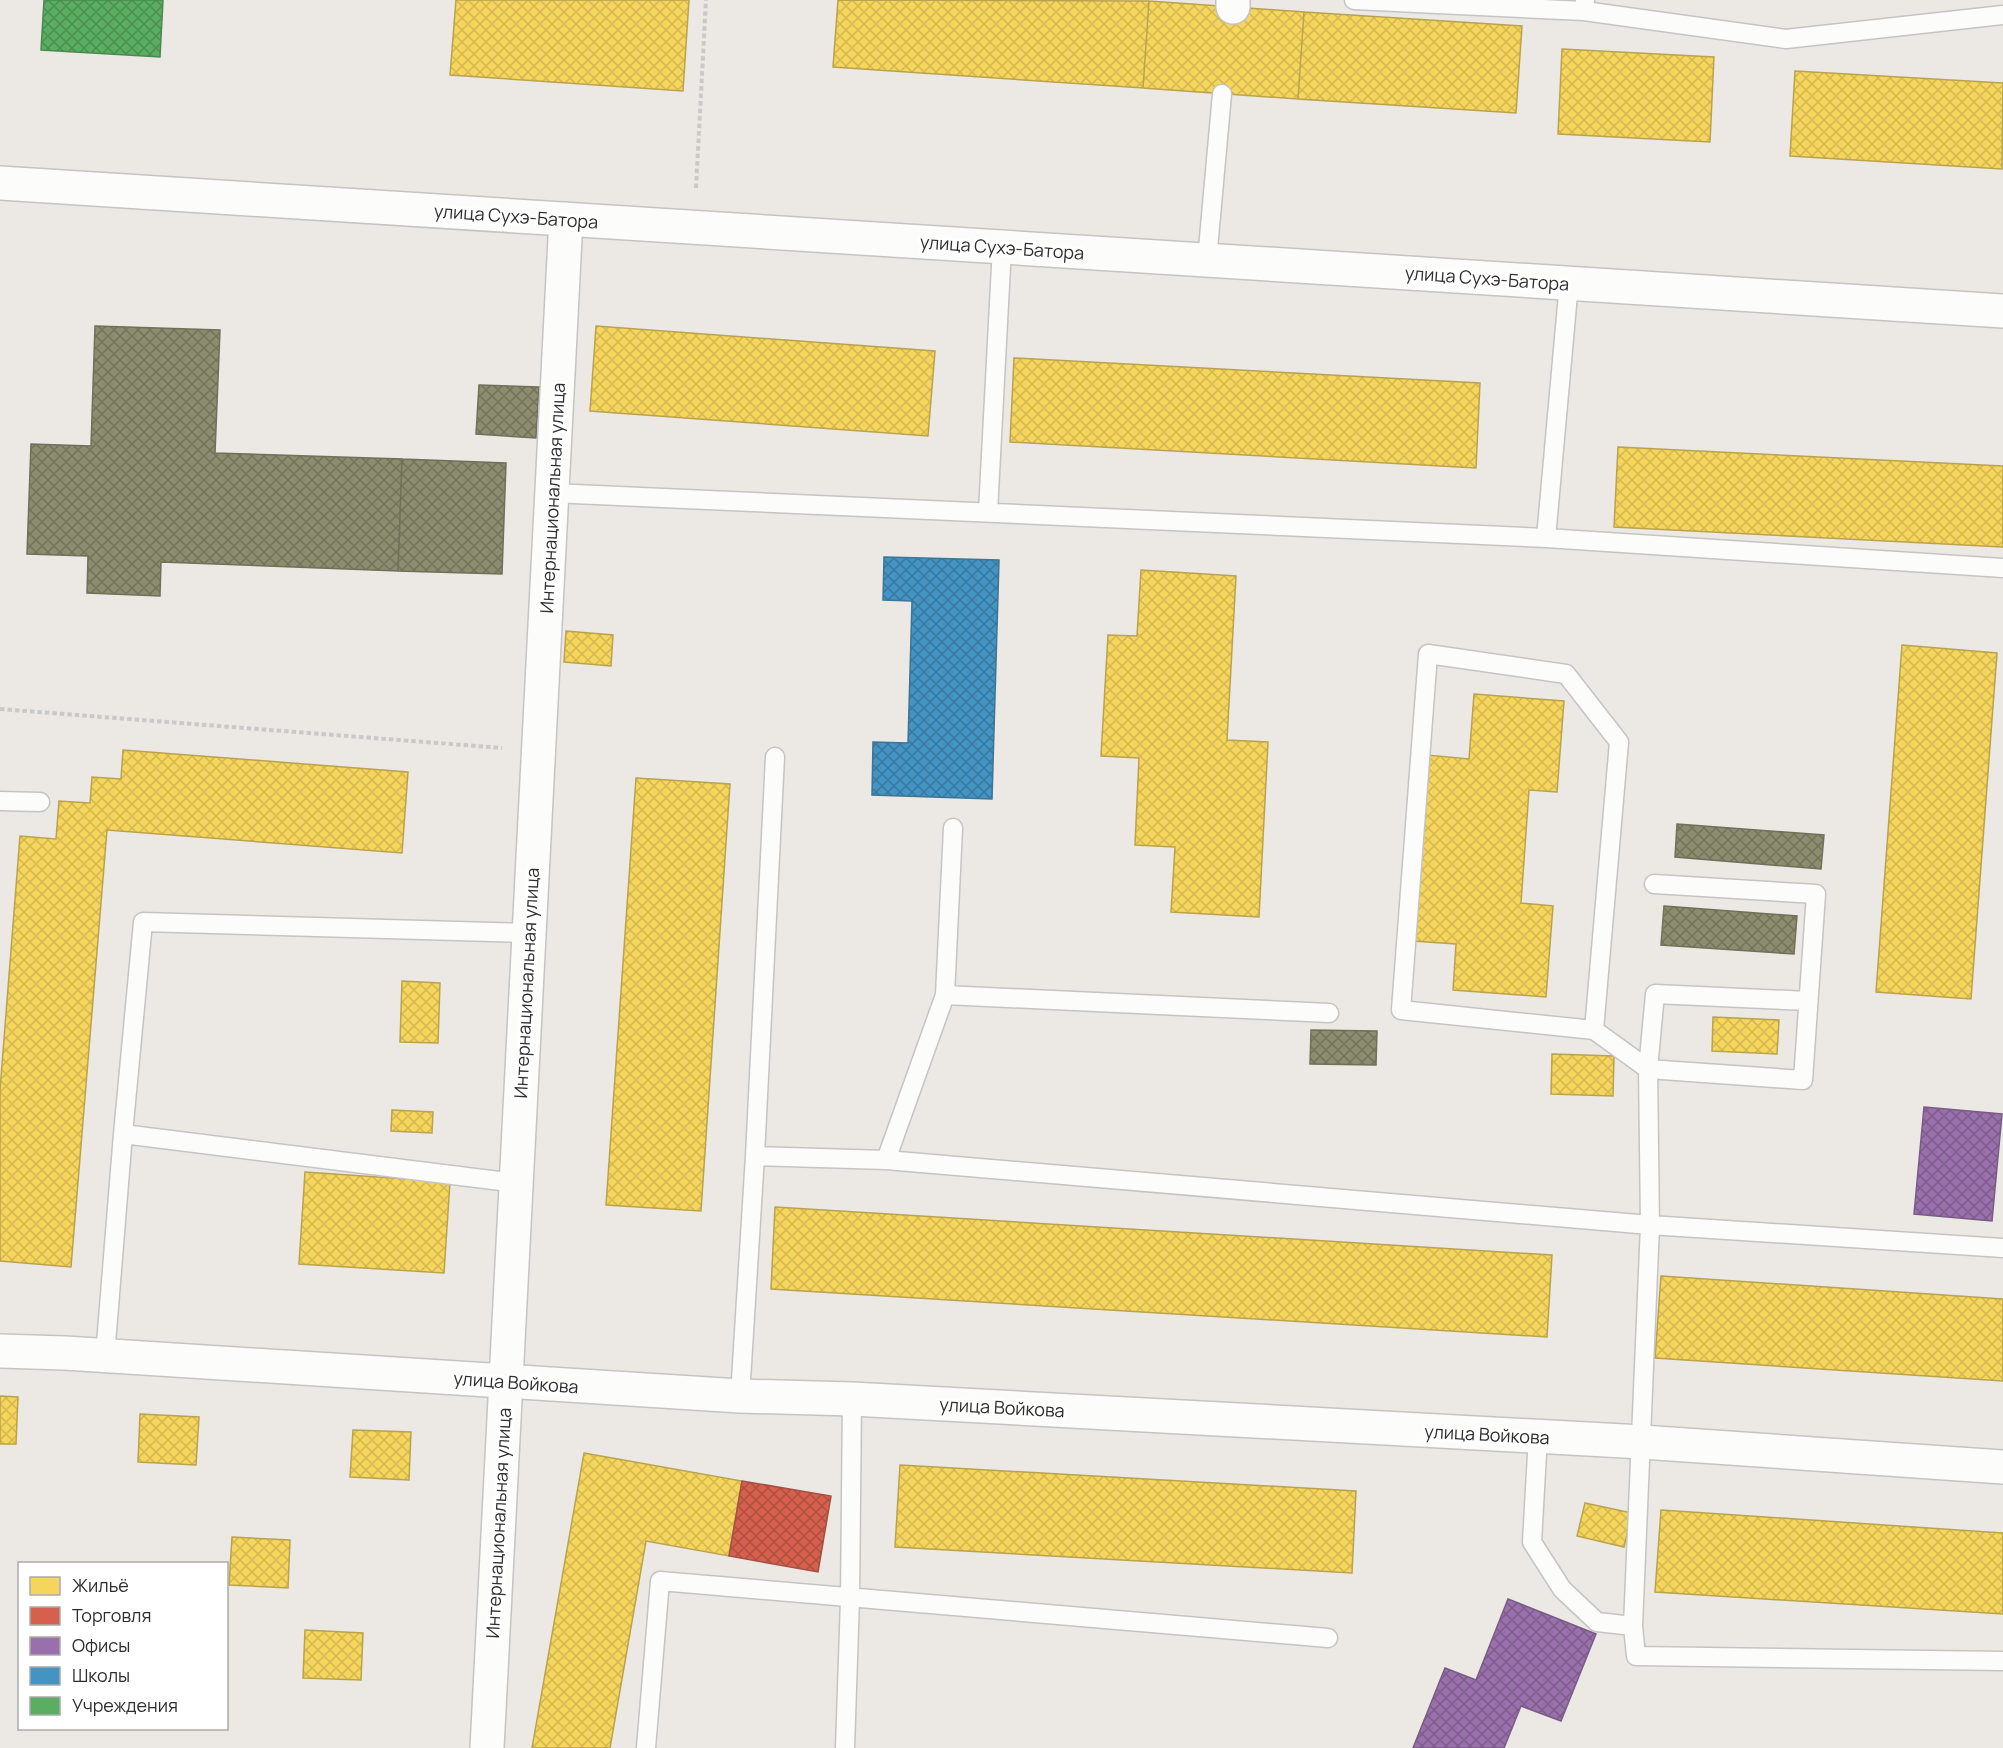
<svg xmlns="http://www.w3.org/2000/svg" width="2003" height="1748" font-family="Manrope,sans-serif">
<style>
.homes{fill:url(#homes-cross-hatch);stroke:#baa34e;stroke-width:1.5}
.shops{fill:url(#shops-cross-hatch);stroke:#a45144;stroke-width:1.5}
.offices{fill:url(#offices-cross-hatch);stroke:#795c86;stroke-width:1.5}
.schools{fill:url(#schools-cross-hatch);stroke:#3d7596;stroke-width:1.5}
.public{fill:url(#public-cross-hatch);stroke:#4d8852;stroke-width:1.5}
.industry{fill:url(#industry-cross-hatch);stroke:#70705b;stroke-width:1.5}
.lines{fill:none;stroke-linecap:round;stroke-linejoin:round}
.lane-casing{stroke:#c5c4c5;stroke-width:21}
.street-casing{stroke:#c5c4c5;stroke-width:36}
.secondary-casing{stroke:#c5c4c5;stroke-width:36}
.path{stroke:#c9c9c8;stroke-width:4;stroke-dasharray:4.5 3;stroke-linecap:butt}
.lane{stroke:#fcfcfb;stroke-width:18}
.street{stroke:#fcfcfb;stroke-width:33}
.secondary{stroke:#fcfcfb;stroke-width:33}
.labels{text-anchor:middle;dominant-baseline:central;stroke-width:6;stroke-linejoin:round;paint-order:stroke}
.street-label{font-size:18px;fill:#2e2e2e;stroke:#fff}
</style>
<defs>
<pattern id="homes-cross-hatch" width="8" height="8" patternUnits="userSpaceOnUse" patternTransform="scale(1.5)"><rect width="8" height="8" fill="#f6d55c"/><path d="M0 0l8 8M0 8l8-8" fill="none" stroke="#d3b750"/></pattern>
<pattern id="shops-cross-hatch" width="8" height="8" patternUnits="userSpaceOnUse" patternTransform="scale(1.5)"><rect width="8" height="8" fill="#d6604d"/><path d="M0 0l8 8M0 8l8-8" fill="none" stroke="#ae5040"/></pattern>
<pattern id="offices-cross-hatch" width="8" height="8" patternUnits="userSpaceOnUse" patternTransform="scale(1.5)"><rect width="8" height="8" fill="#9970ab"/><path d="M0 0l8 8M0 8l8-8" fill="none" stroke="#7d5c8c"/></pattern>
<pattern id="schools-cross-hatch" width="8" height="8" patternUnits="userSpaceOnUse" patternTransform="scale(1.5)"><rect width="8" height="8" fill="#4393c3"/><path d="M0 0l8 8M0 8l8-8" fill="none" stroke="#38789f"/></pattern>
<pattern id="public-cross-hatch" width="8" height="8" patternUnits="userSpaceOnUse" patternTransform="scale(1.5)"><rect width="8" height="8" fill="#5aae61"/><path d="M0 0l8 8M0 8l8-8" fill="none" stroke="#4b8e50"/></pattern>
<pattern id="industry-cross-hatch" width="8" height="8" patternUnits="userSpaceOnUse" patternTransform="scale(1.5)"><rect width="8" height="8" fill="#8c8c6e"/><path d="M0 0l8 8M0 8l8-8" fill="none" stroke="#73735b"/></pattern>
</defs>
<rect width="100%" height="100%" fill="#ece8e4"/>
<path class="homes" d="M 456,0 L 689,0 L 683,91 L 450,75 Z
M 838,0 L 1149,1 L 1143,88 L 833,67 Z
M 1149,1 L 1304,12 L 1298,99 L 1143,88 Z
M 1304,12 L 1522,26 L 1516,113 L 1298,99 Z
M 1562,49 L 1714,57 L 1710,142 L 1558,134 Z
M 1795,71 L 2003,83 L 2002,169 L 1790,156 Z
M 596,326 L 935,351 L 928,436 L 590,411 Z
M 1014,358 L 1480,383 L 1476,468 L 1010,442 Z
M 1618,447 L 2003,466 L 2003,547 L 1614,527 Z
M 1141,570 L 1236,576 L 1227,740 L 1268,742 L 1259,917 L 1171,912 L 1175,847 L 1135,845 L 1139,758 L 1101,756 L 1108,635 L 1137,636 Z
M 566,631 L 613,635 L 611,666 L 564,662 Z
M 1902,645 L 1997,653 L 1971,999 L 1876,992 Z
M 1474,694 L 1564,701 L 1557,792 L 1529,790 L 1521,903 L 1553,906 L 1546,997 L 1453,990 L 1456,944 L 1413,941 L 1427,755 L 1469,759 Z
M 123,750 L 408,772 L 402,853 L 107,830 L 71,1267 L 0,1261 L 0,1090 L 20,836 L 56,839 L 59,801 L 90,803 L 92,777 L 121,779 Z
M 636,778 L 730,784 L 701,1211 L 606,1205 Z
M 402,981 L 440,983 L 438,1043 L 400,1042 Z
M 1713,1017 L 1779,1020 L 1777,1054 L 1712,1051 Z
M 1552,1054 L 1614,1056 L 1613,1096 L 1551,1094 Z
M 392,1110 L 433,1112 L 432,1133 L 391,1131 Z
M 305,1172 L 450,1182 L 444,1273 L 299,1264 Z
M 775,1207 L 1552,1255 L 1547,1337 L 771,1289 Z
M 1661,1276 L 2003,1299 L 2003,1381 L 1655,1358 Z
M 0,1396 L 18,1397 L 16,1444 L 0,1444 Z
M 140,1414 L 199,1417 L 196,1465 L 138,1462 Z
M 353,1430 L 411,1432 L 409,1480 L 350,1477 Z
M 584,1453 L 742,1481 L 729,1556 L 646,1541 L 610,1748 L 532,1748 Z
M 900,1465 L 1356,1491 L 1352,1573 L 895,1547 Z
M 1585,1503 L 1632,1513 L 1624,1547 L 1577,1536 Z
M 1661,1510 L 2003,1533 L 2003,1614 L 1655,1592 Z
M 232,1537 L 290,1540 L 288,1588 L 229,1585 Z
M 305,1630 L 363,1633 L 361,1680 L 303,1678 Z"/>
<path class="shops" d="M 742,1481 L 831,1496 L 818,1572 L 729,1556 Z"/>
<path class="offices" d="M 1924,1107 L 2002,1114 L 1992,1221 L 1914,1214 Z
M 1508,1599 L 1596,1634 L 1561,1721 L 1521,1706 L 1504,1748 L 1413,1748 L 1445,1668 L 1476,1680 Z"/>
<path class="schools" d="M 884,557 L 999,560 L 992,799 L 872,795 L 873,742 L 908,743 L 912,601 L 883,600 Z"/>
<path class="public" d="M 44,0 L 163,0 L 160,57 L 41,50 Z"/>
<path class="industry" d="M 95,326 L 220,330 L 215,453 L 402,459 L 398,571 L 161,562 L 160,596 L 87,593 L 88,556 L 27,554 L 31,444 L 91,446 Z
M 479,385 L 539,387 L 536,438 L 476,434 Z
M 402,459 L 506,463 L 502,574 L 398,571 Z
M 1677,824 L 1824,835 L 1821,869 L 1675,857 Z
M 1664,906 L 1797,916 L 1794,954 L 1661,945 Z
M 1311,1030 L 1377,1031 L 1376,1065 L 1310,1064 Z"/>
<g class="lines">
<g class="lane-casing">
<path id="lane" d="M 1354,0 L 1584,11 L 1585,0
M 1584,11 L 1786,39 L 2003,15
M 1207,260 L 1222,94
M 552,493 L 1546,538 L 2003,568
M 988,512 L 1002,247
M 1546,538 L 1569,283
M 0,801 L 40,802
M 1654,884 L 1816,894 L 1803,1080 L 1648,1069 L 1655,994 L 1808,1001
M 945,995 L 1329,1013
M 1594,1030 L 1619,742 L 1566,674 L 1428,654 L 1401,1010 L 1594,1030 L 1648,1069 L 1650,1225 L 1633,1626 L 1636,1656 L 2003,1661
M 123,1134 L 516,1183
M 755,1156 L 775,757
M 886,1160 L 945,995 L 953,828
M 105,1356 L 123,1134 L 143,922 L 529,933
M 740,1396 L 755,1156 L 886,1160 L 1650,1225 L 2003,1248
M 1538,1436 L 1532,1542 L 1562,1589 L 1597,1622 L 1633,1626
M 646,1748 L 660,1581 L 1328,1638
M 845,1748 L 850,1599 L 852,1399"/>
</g>
<g class="street-casing">
<path id="street" d="M 1233,7 L 1233,0
M 0,183 L 2003,311
M 487,1748 L 566,219"/>
</g>
<g class="secondary-casing">
<path id="secondary" d="M 0,1351 L 65,1353 L 740,1396 L 852,1399 L 1642,1442 L 2003,1467"/>
</g>
<path class="path" d="M 696,188 L 706,0
M 0,709 L 502,748"/>
<use href="#lane" class="lane"/>
<use href="#street" class="street"/>
<use href="#secondary" class="secondary"/>
</g>
<g class="labels">
<g class="street-label">
<text transform="translate(516 216) rotate(4)">улица Сухэ-Батора</text>
<text transform="translate(1002 247) rotate(4)">улица Сухэ-Батора</text>
<text transform="translate(1487 278) rotate(4)">улица Сухэ-Батора</text>
<text transform="translate(552 498) rotate(-87)">Интернациональная улица</text>
<text transform="translate(526 983) rotate(-87)">Интернациональная улица</text>
<text transform="translate(516 1382) rotate(4)">улица Войкова</text>
<text transform="translate(1002 1407) rotate(3)">улица Войкова</text>
<text transform="translate(1487 1434) rotate(3)">улица Войкова</text>
<text transform="translate(498 1523) rotate(-87)">Интернациональная улица</text>
</g>
</g>
<rect x="18" y="1562" width="210" height="168" fill="#ffffff" stroke="#ababab" stroke-width="1.5"/>
<rect x="30" y="1577" width="30" height="18" fill="#f6d55c" stroke="#ababab" stroke-width="1.5"/>
<text x="72" y="1592" font-size="18" fill="#2e2e2e">Жильё</text>
<rect x="30" y="1607" width="30" height="18" fill="#d6604d" stroke="#ababab" stroke-width="1.5"/>
<text x="72" y="1622" font-size="18" fill="#2e2e2e">Торговля</text>
<rect x="30" y="1637" width="30" height="18" fill="#9970ab" stroke="#ababab" stroke-width="1.5"/>
<text x="72" y="1652" font-size="18" fill="#2e2e2e">Офисы</text>
<rect x="30" y="1667" width="30" height="18" fill="#4393c3" stroke="#ababab" stroke-width="1.5"/>
<text x="72" y="1682" font-size="18" fill="#2e2e2e">Школы</text>
<rect x="30" y="1697" width="30" height="18" fill="#5aae61" stroke="#ababab" stroke-width="1.5"/>
<text x="72" y="1712" font-size="18" fill="#2e2e2e">Учреждения</text>
</svg>
